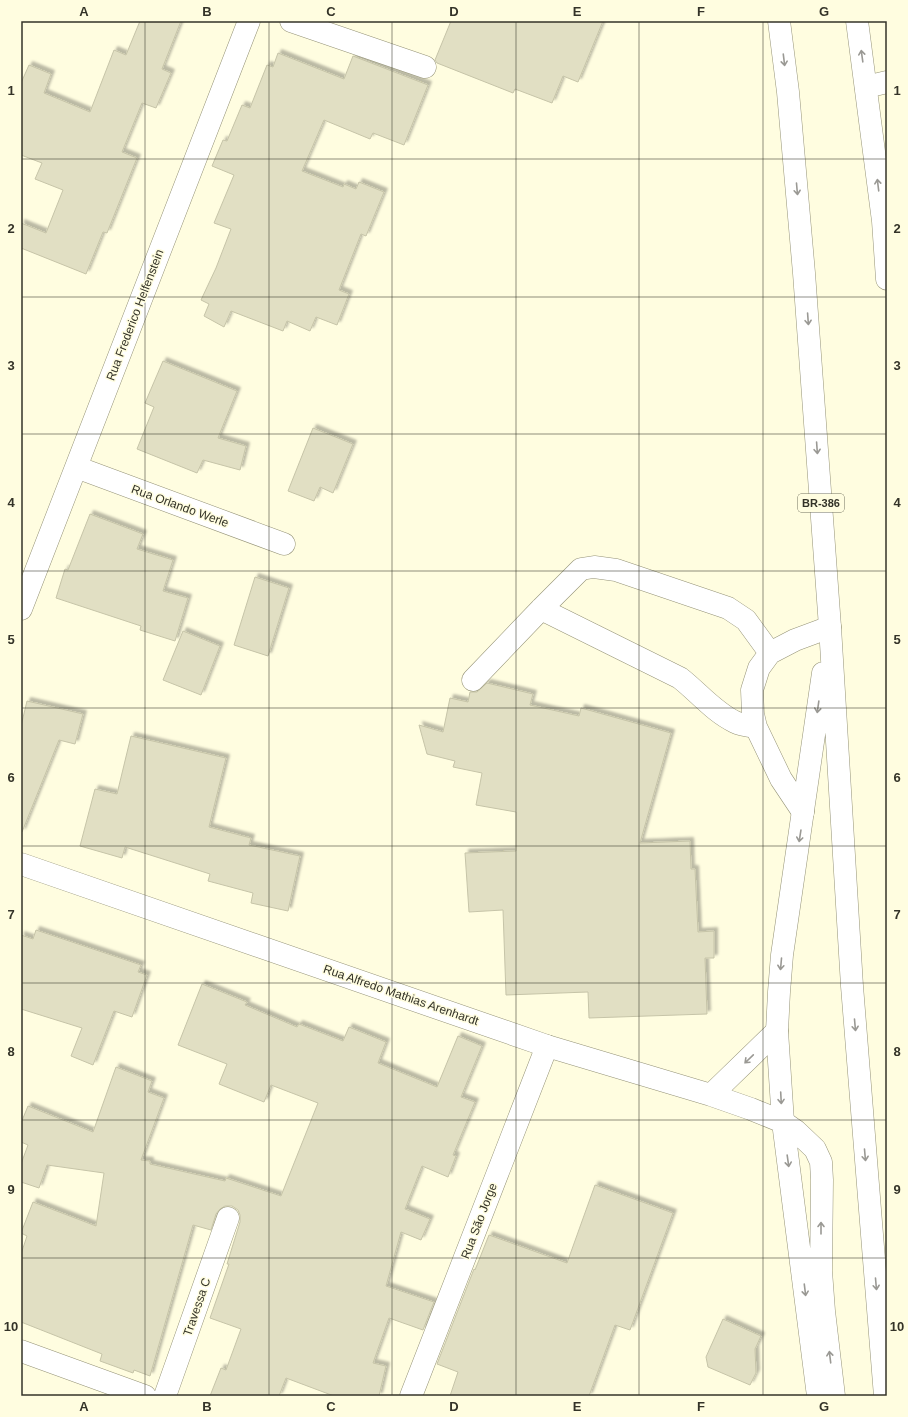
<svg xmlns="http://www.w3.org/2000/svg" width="908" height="1417" font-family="Arial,sans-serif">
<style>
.building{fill:#e1dfc3;stroke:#c6c4a8;filter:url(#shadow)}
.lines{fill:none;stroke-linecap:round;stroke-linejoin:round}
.minor-casing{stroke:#959378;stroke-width:23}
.major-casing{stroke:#959378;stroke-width:23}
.highway-casing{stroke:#959378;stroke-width:23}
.minor{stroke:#fff;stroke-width:22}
.major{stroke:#fff;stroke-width:22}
.highway{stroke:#fff;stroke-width:22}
.oneway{stroke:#9a9994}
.grid{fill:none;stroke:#343328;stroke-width:1;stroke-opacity:0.55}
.labels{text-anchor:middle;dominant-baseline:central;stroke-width:3;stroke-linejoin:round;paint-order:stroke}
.shield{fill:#fffde0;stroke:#71705f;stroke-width:1}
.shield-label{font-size:11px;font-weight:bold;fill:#343328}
.street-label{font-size:12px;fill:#343328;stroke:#fffde0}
.neatline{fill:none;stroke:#343328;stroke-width:1.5}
.grid-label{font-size:13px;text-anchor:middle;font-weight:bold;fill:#343328}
</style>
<defs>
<filter id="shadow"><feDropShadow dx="3.5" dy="-3.5" stdDeviation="1" flood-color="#0004"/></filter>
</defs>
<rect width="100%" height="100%" fill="#fffde0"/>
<path class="building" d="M 140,21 L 181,21 L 162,69 L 171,73 L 156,108 L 142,103 L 122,152 L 137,158 L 107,233 L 103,232 L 86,274 L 21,248 L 21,223 L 46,233 L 63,190 L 35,179 L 42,163 L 21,155 L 21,83 L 29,65 L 51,74 L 44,93 L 90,112 L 114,50 L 126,55 Z
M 451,21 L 603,21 L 578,82 L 563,76 L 552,103 L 515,89 L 513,93 L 437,63 L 435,60 Z
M 278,53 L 344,79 L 353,56 L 428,85 L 404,145 L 373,133 L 370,139 L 324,120 L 302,171 L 343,187 L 344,184 L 356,189 L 359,182 L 384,192 L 366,236 L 361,234 L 339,290 L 349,294 L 337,325 L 316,317 L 310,331 L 287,321 L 283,331 L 231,311 L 224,327 L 204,316 L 209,304 L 201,300 L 216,268 L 231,229 L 214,223 L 234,175 L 212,166 L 223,140 L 227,141 L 242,105 L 250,108 L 267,65 L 273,67 Z
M 163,361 L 237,391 L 218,438 L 246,446 L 240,470 L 203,460 L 197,473 L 137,449 L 154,407 L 145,403 Z
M 313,428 L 353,444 L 333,493 L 320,487 L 314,501 L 288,491 Z
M 90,514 L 143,534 L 137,549 L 173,560 L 163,591 L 188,598 L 175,641 L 140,630 L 141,626 L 56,598 L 65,569 L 68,570 Z
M 255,577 L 289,588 L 268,656 L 234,645 Z
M 183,631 L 220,646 L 201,695 L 163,680 Z
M 487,683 L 533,694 L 530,705 L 579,716 L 581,708 L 671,733 L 640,843 L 690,841 L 691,869 L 695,869 L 698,932 L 714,931 L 714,958 L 705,958 L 707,1014 L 589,1018 L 588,992 L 506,995 L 503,910 L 469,912 L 465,853 L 516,851 L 516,812 L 476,805 L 482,773 L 453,767 L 455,761 L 427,754 L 419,725 L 443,732 L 450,698 L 468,702 L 470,692 L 477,692 Z
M 27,701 L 83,714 L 75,744 L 59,740 L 22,832 L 21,832 L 21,726 Z
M 131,736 L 226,758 L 209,827 L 251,838 L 249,845 L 300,856 L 288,911 L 251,903 L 253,893 L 208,881 L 210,874 L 125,847 L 122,858 L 80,846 L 95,789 L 117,794 Z
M 36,930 L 141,965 L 138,972 L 147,975 L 132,1017 L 114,1011 L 93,1065 L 71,1056 L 82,1028 L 21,1009 L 21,935 L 33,939 Z
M 202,984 L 247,1002 L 245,1005 L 297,1027 L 299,1024 L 343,1041 L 349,1027 L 386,1042 L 378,1063 L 437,1087 L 458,1036 L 482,1046 L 461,1097 L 475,1102 L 453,1155 L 456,1156 L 448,1177 L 422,1166 L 405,1209 L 430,1219 L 421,1240 L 401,1232 L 386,1286 L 434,1302 L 423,1330 L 389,1318 L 373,1363 L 386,1366 L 379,1396 L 334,1396 L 286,1378 L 279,1396 L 210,1396 L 221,1368 L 226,1370 L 241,1329 L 210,1318 L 229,1264 L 227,1264 L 240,1222 L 240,1215 L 238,1210 L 232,1206 L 225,1206 L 220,1209 L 216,1214 L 211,1230 L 193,1225 L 150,1376 L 134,1370 L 133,1373 L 100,1361 L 102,1354 L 21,1322 L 21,1254 L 27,1236 L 21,1233 L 33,1202 L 96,1226 L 104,1173 L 47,1165 L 39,1188 L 21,1182 L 21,1164 L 28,1145 L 21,1142 L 21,1123 L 28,1106 L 93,1132 L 116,1067 L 152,1081 L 148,1092 L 164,1098 L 141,1160 L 150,1161 L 150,1164 L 225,1181 L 226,1178 L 281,1196 L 318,1103 L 271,1085 L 264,1102 L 219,1084 L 227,1064 L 178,1045 Z
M 595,1185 L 673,1213 L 630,1330 L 615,1325 L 589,1396 L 450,1396 L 458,1372 L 437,1364 L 474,1269 L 475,1270 L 489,1235 L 567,1263 Z
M 723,1319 L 761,1336 L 755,1349 L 756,1373 L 750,1385 L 708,1367 L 706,1357 Z"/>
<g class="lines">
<g class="minor-casing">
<path id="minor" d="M 291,21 L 425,67
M 866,87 L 887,82
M 76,467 L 284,544
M 21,609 L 249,21
M 541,609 L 680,678 C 698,692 714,712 735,722 C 741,725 749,726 756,727
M 473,680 L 541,609 L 581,569 L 594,567 L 616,570 L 728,608 L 746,620 L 770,653
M 803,812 L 781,779 L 756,727 L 753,714 L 752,690 L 759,668 L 770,653 L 795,640 L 830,627
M 21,1351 L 145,1396
M 165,1396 L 228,1218
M 411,1396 L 547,1046"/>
</g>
<g class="major-casing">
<path id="major" d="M 21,864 L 547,1046 L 711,1095 L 751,1109 L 783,1122 L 796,1131 L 815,1149 L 821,1162 L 822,1180 L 821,1271 L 824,1311 L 834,1396
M 711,1095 L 777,1031
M 783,1122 L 818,1396"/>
</g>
<g class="highway-casing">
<path id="highway" d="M 779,21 L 788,92 L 804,273 L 830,627 L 852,986 L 885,1396
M 857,21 L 883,221 L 887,279
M 783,1122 L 777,1031 L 779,992 L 782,955 L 823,673"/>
</g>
<use href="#minor" class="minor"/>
<use href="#major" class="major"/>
<use href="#highway" class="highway"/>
</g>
<defs><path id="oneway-shaft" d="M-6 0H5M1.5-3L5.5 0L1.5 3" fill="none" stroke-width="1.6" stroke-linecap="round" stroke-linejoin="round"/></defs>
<g class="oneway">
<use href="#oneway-shaft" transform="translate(862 56) rotate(-98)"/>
<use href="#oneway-shaft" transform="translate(784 60) rotate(83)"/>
<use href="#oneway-shaft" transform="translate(878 185) rotate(-97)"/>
<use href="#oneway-shaft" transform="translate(797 189) rotate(85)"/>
<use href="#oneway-shaft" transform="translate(808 319) rotate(86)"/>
<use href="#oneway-shaft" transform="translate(817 448) rotate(86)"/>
<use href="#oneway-shaft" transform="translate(818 707) rotate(98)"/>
<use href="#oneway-shaft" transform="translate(800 836) rotate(99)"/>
<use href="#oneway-shaft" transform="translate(781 964) rotate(95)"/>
<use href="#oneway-shaft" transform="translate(855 1025) rotate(85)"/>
<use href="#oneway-shaft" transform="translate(749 1059) rotate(136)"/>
<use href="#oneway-shaft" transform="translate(781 1098) rotate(87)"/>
<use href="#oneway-shaft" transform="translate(865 1155) rotate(85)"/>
<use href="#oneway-shaft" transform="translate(788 1161) rotate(82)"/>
<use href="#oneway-shaft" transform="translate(821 1228) rotate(-90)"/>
<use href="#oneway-shaft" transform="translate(876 1284) rotate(85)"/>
<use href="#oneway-shaft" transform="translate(805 1290) rotate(83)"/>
<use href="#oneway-shaft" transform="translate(830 1357) rotate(-97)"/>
</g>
<path class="grid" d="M 145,21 L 145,1396M 269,21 L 269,1396M 392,21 L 392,1396M 516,21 L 516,1396M 639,21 L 639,1396M 763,21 L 763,1396M 21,159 L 887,159M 21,297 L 887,297M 21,434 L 887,434M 21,571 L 887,571M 21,708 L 887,708M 21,846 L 887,846M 21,983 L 887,983M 21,1120 L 887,1120M 21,1258 L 887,1258"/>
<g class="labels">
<rect class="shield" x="798" y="494" width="46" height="18" rx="3"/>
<g class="shield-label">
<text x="821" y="503">BR-386</text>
</g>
<g class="street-label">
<text transform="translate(135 315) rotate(-69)">Rua Frederico Helfenstein</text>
<text transform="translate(180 506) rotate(20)">Rua Orlando Werle</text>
<text transform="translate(401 995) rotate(19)">Rua Alfredo Mathias Arenhardt</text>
<text transform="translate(479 1221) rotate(-69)">Rua São Jorge</text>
<text transform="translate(197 1307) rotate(-71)">Travessa C</text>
</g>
</g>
<rect width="908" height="1417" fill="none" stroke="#fffde0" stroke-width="44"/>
<rect x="22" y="22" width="864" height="1373" class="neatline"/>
<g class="grid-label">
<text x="84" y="16">A</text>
<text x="207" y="16">B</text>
<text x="331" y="16">C</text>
<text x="454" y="16">D</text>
<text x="577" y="16">E</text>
<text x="701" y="16">F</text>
<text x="824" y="16">G</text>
<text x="11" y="95">1</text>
<text x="897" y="95">1</text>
<text x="11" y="233">2</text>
<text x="897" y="233">2</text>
<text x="11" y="370">3</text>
<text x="897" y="370">3</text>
<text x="11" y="507">4</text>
<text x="897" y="507">4</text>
<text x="11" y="644">5</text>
<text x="897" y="644">5</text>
<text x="11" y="782">6</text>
<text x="897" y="782">6</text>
<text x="11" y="919">7</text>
<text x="897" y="919">7</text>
<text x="11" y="1056">8</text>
<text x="897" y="1056">8</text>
<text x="11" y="1194">9</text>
<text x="897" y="1194">9</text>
<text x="11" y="1331">10</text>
<text x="897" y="1331">10</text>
<text x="84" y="1411">A</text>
<text x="207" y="1411">B</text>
<text x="331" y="1411">C</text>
<text x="454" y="1411">D</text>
<text x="577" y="1411">E</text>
<text x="701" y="1411">F</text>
<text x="824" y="1411">G</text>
</g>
</svg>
